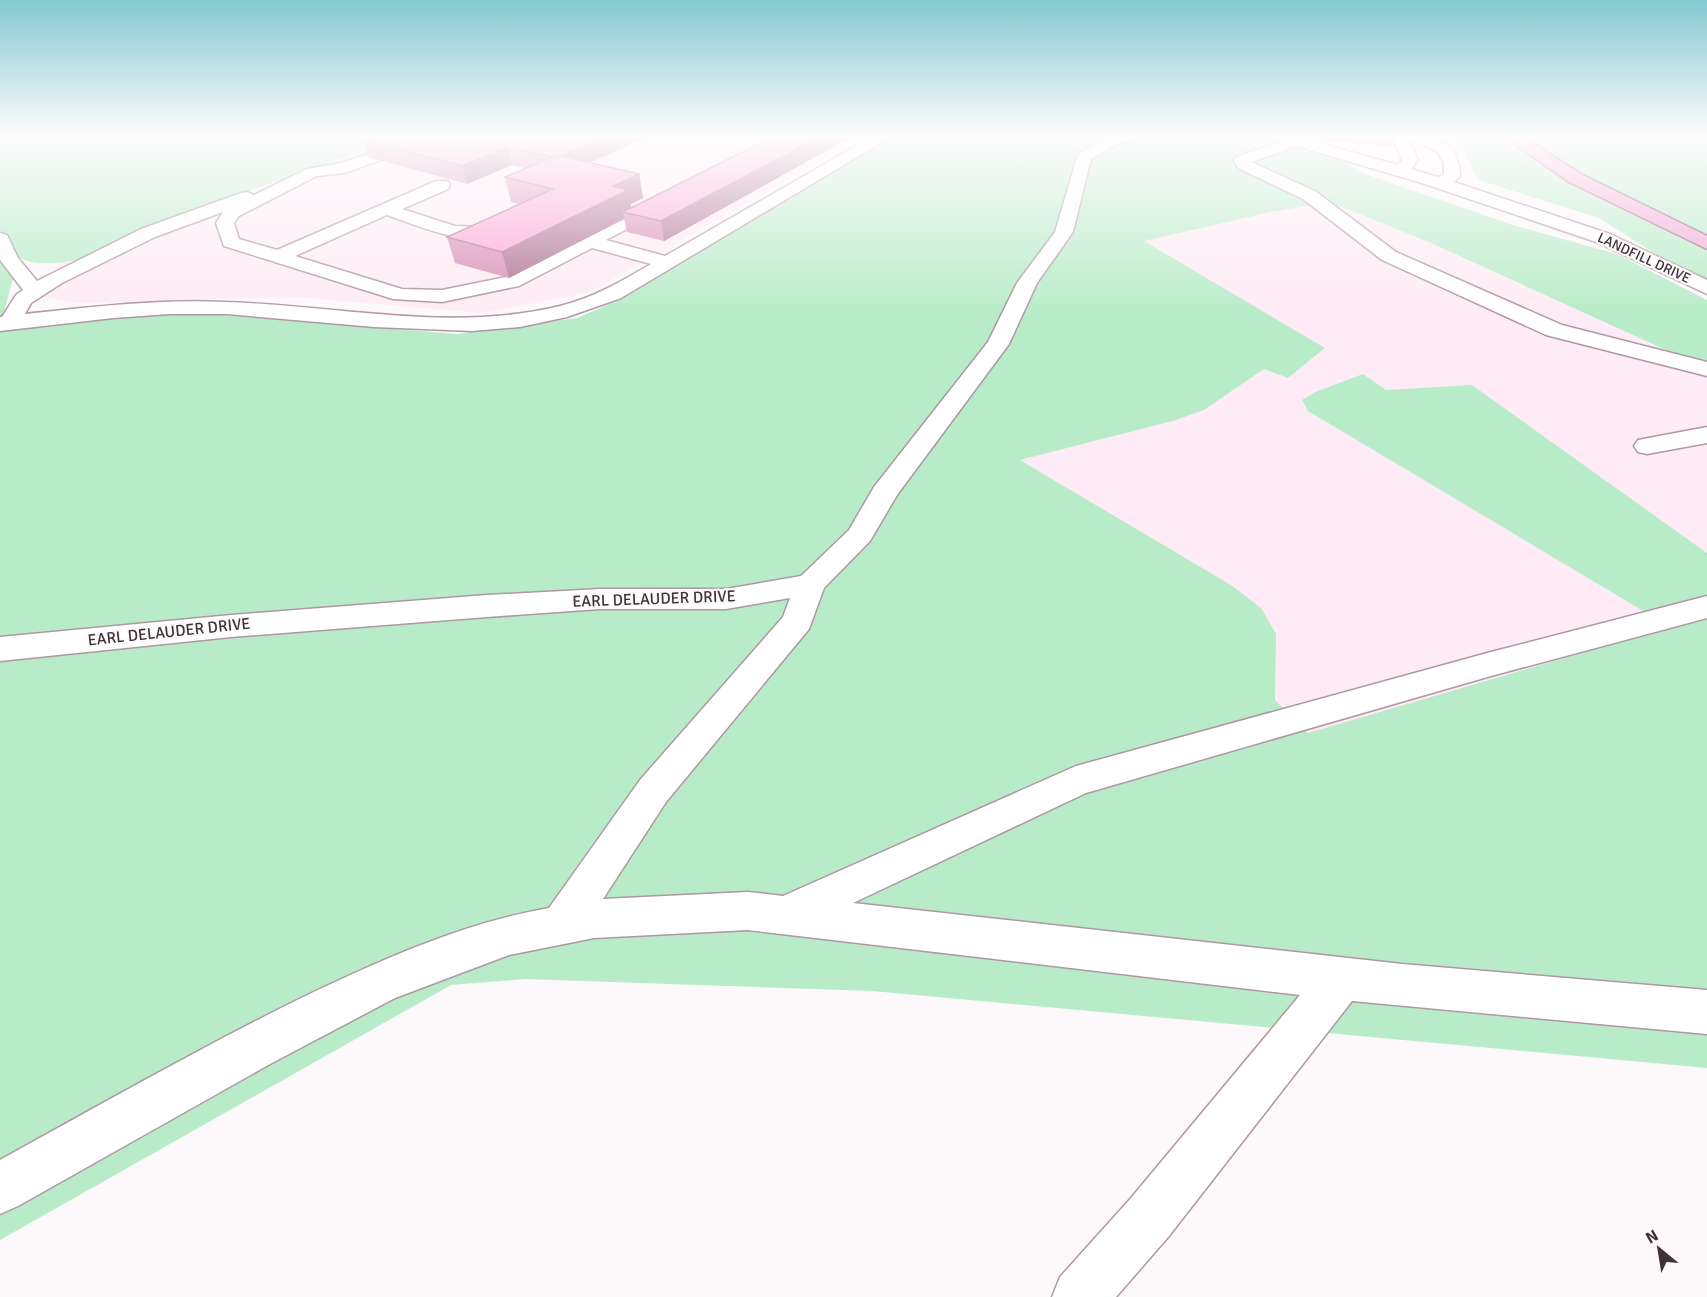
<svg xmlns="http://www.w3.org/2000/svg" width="1707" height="1297" font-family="Signika,sans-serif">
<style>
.built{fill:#ffebf5}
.green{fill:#b8ecc8}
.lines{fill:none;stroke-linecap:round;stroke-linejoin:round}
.minor-casing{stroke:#af97a3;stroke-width:3}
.major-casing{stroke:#ac5d8a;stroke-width:3}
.path{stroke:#b8b1b4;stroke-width:2;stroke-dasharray:1 2;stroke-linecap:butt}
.minor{fill:#fff;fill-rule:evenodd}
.major{fill:#f1abd3;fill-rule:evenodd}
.wall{fill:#d88fb6}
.shaded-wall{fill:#b07494}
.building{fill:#fba6d4;stroke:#b07494;stroke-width:1.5}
.labels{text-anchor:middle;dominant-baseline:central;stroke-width:4.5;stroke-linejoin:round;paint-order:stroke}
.far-street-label{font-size:14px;fill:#3d3338;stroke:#fdf8fa}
.street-label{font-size:16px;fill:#3d3338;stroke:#fdf8fa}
</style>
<rect width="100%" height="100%" fill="#fdf8fa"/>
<path class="built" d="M 406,135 L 867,135 L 590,292 L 484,313 L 296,297 L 75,303 L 42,296 L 66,253 Z
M 1330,202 L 1431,243 L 1678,356 L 1707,364 L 1707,553 L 1472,385 L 1386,390 L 1363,374 L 1315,392 L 1302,401 L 1308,411 L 1671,628 L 1308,733 L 1275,700 L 1276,634 L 1231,585 L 1020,460 L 1173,421 L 1204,410 L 1264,369 L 1288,378 L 1324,349 L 1143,241 L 1271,212 Z"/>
<path class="green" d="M 0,135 L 406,135 C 325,164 245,192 165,222 C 136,233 111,251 81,259 C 63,263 34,267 19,257 L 0,326 Z
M 894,135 L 1256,135 L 1335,158 L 1368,175 L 1513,225 L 1617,254 L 1707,300 L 1707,364 L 1679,356 L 1431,243 L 1330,202 L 1271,212 L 1144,241 L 1325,348 L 1288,378 L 1264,369 L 1204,410 L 1173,421 L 1020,460 L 1231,585 L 1261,608 L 1276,634 L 1275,700 L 1308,733 L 1670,627 L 1308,411 L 1302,400 L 1315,392 L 1363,374 L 1386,390 L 1472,385 L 1707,553 L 1707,1068 L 873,991 L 525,979 L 451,985 L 0,1240 L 0,330 L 171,311 L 457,334 L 577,318 L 623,298 Z
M 1438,135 L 1497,135 L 1577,188 L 1707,250 L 1707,280 L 1654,253 L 1599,218 L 1479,180 L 1459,142 Z
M 1517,135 L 1707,135 L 1707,239 L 1578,174 Z"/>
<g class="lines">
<g class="minor-casing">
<path id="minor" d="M 875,135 L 894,135 L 621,298 L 567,317 L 520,327 L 472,331 L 374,327 L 227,314 L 170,314 L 113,318 L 0,331 L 0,317 L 2,317 L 16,295 L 23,290 L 0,260 L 0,233 L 7,235 L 18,258 L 37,281 L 141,229 L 241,193 L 247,192 L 254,195 L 307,169 L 341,163 L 372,153 L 380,158 L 378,161 L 344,173 L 317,176 L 239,216 L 234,223 L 239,239 L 277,250 L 436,181 L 448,181 L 450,185 L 448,189 L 402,209 L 455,226 L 507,228 L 509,232 L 507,236 C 464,246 426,229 387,215 L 295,256 L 402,289 L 442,290 L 506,277 L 664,198 L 670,199 L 673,203 L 670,207 L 606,240 L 665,256 ZM 223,212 L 216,223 L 224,246 L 393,299 L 442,302 L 519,286 L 592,248 L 651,264 C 622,281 593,298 560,306 C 449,333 337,305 225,302 C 158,299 92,307 25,314 L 31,303 L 62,283 L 155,237 Z
M 1143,135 L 1141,138 L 1120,143 L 1091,159 L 1073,232 L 1037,283 L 1009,344 L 897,495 L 870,541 L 824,588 L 809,629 L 666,802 L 603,899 L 748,892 L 783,896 L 1076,766 L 1491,652 L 1707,596 L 1707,618 L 1491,676 L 1086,793 L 853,903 L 1402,964 L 1707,990 L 1707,1034 L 1352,1001 L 1169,1236 L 1116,1297 L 1052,1297 L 1060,1277 L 1131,1198 L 1300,995 L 748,930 L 594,938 L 509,955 L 395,998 L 270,1064 L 18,1206 L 0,1214 L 0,1160 C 96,1107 191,1053 289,1004 C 372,964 458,924 549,908 L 640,780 L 783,617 L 790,598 L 726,609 L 600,609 L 487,617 L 231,637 L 0,661 L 0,637 L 231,615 L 487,595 L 600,589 L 726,589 L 801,576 L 849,530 L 874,487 L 988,342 L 1017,283 L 1055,232 L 1078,154 L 1110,136 Z
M 1267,135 L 1290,135 L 1398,165 L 1402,160 L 1393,140 L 1396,137 L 1424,135 L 1451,146 C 1457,156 1460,164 1460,176 L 1454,182 L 1610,234 L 1707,280 L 1707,294 L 1596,242 L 1428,185 L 1297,146 L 1251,162 L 1315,191 L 1396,252 L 1562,325 L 1707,362 L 1707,376 L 1546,335 L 1382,260 L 1303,199 L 1238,168 L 1234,160 L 1236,157 L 1281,142 L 1269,138 ZM 1410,142 L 1418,142 L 1438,152 L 1444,164 L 1444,174 L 1438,177 L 1411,169 L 1418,160 Z
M 1707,427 L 1707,443 L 1647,454 L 1638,452 L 1634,446 L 1638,440 Z"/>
</g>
<g class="major-casing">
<path id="major" d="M 1502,135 L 1520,135 L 1581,174 L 1707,236 L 1707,249 L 1569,182 Z"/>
</g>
<path class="path" d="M 89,135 L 74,139 L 134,135"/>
<use href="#minor" class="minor"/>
<use href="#major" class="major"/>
</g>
<path class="wall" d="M 375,135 L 652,135 L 589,163 L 639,174 L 643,198 L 631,204 L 631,208 L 776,135 L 853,136 L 664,241 L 627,232 L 624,219 L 509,278 L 455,263 L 447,237 L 520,204 L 511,202 L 505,177 L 526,168 L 512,165 L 467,184 L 368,157 L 362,139 Z
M 1324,135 L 1395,135 L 1391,146 L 1326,141 Z"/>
<path class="shaded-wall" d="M 610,135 L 652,135 L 559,176 L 555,158 Z
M 823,135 L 853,136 L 664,241 L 661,221 Z
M 507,147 L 512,165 L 467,184 L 462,166 Z
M 639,174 L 643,198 L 631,204 L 632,214 L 623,212 L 624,219 L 509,278 L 502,252 L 613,186 Z"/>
<path class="building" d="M 375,135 L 610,135 L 560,156 L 557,155 L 552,157 L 507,147 L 462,166 L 362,139 Z
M 776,135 L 823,135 L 661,221 L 623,212 Z
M 557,155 L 639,174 L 613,186 L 628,190 L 502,252 L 447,237 L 553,189 L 505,177 Z"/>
<linearGradient id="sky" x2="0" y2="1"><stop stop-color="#85c8d1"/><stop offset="0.43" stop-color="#fefcfd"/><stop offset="1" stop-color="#fefcfd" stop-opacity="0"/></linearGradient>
<rect width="1707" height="316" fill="url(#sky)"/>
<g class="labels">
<g class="far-street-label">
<text transform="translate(1644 258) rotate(25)">LANDFILL DRIVE</text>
</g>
<g class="street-label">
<text transform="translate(654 599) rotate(-2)">EARL DELAUDER DRIVE</text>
<text transform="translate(169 632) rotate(-6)">EARL DELAUDER DRIVE</text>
</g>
</g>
<g transform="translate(1659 1249) rotate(330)" stroke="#fdf8fa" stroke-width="4.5" paint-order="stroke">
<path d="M0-4.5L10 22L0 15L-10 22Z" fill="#3d3338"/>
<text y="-9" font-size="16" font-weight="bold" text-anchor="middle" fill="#3d3338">N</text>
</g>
</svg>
